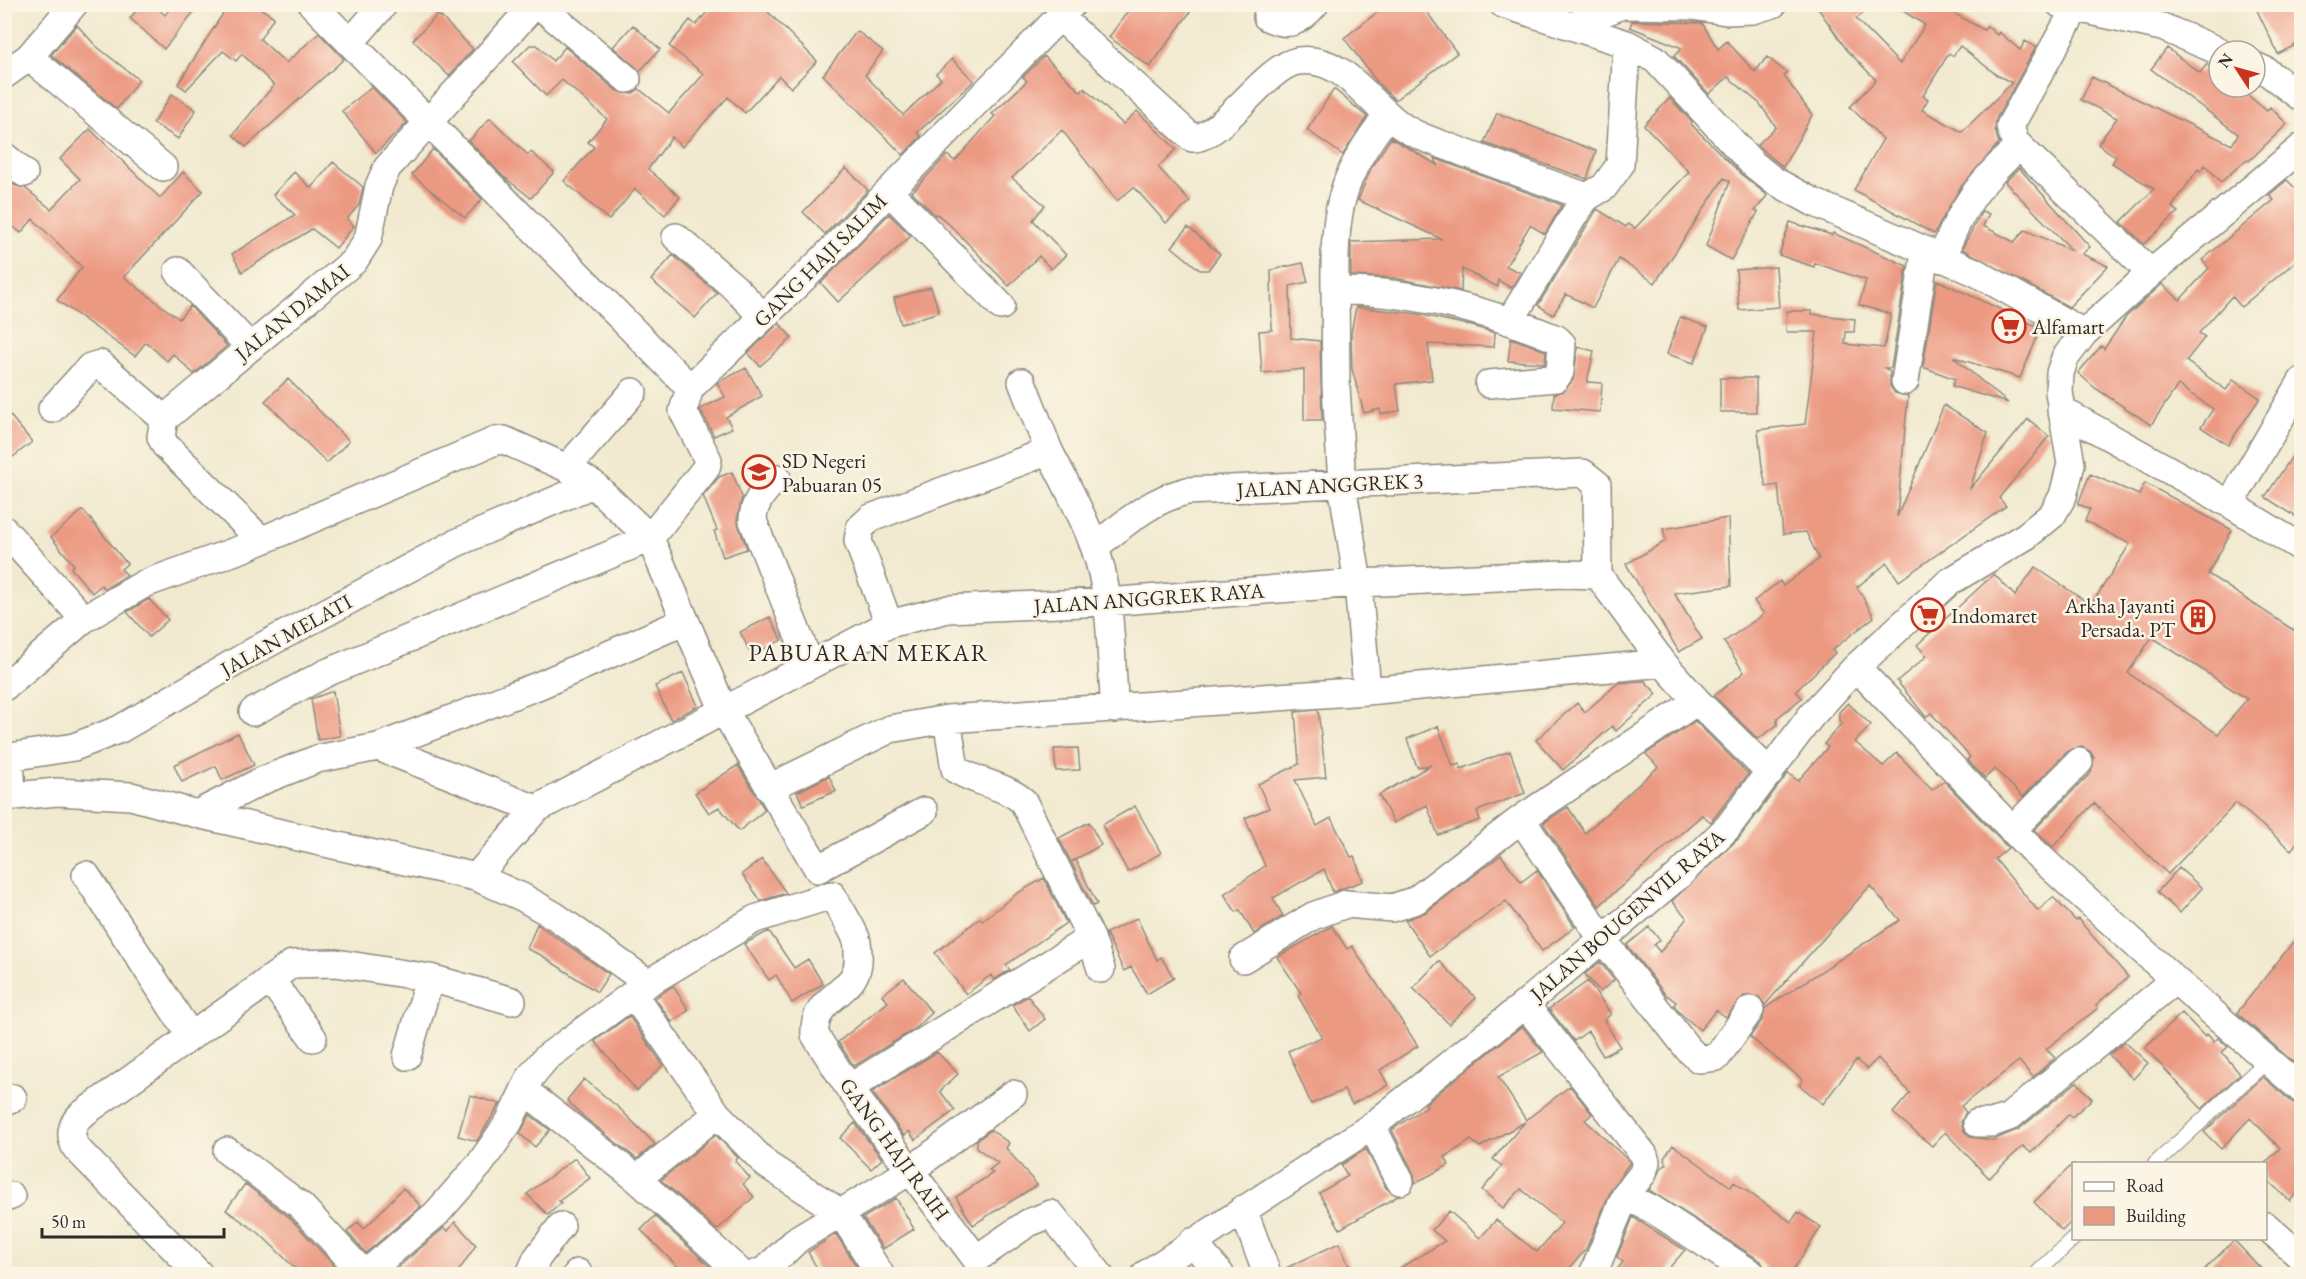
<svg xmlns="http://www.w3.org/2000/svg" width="2306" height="1279" font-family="'EB Garamond',serif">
  <rect width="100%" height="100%" fill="#fcf5e5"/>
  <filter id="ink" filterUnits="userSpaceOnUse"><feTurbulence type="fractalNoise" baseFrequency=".0167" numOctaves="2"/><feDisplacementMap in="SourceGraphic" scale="12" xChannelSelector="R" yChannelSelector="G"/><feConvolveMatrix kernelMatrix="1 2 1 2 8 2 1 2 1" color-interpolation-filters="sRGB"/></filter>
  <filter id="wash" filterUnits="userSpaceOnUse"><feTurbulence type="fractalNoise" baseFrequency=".008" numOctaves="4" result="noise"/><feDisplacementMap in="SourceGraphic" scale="24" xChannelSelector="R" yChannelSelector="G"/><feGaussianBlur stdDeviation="1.35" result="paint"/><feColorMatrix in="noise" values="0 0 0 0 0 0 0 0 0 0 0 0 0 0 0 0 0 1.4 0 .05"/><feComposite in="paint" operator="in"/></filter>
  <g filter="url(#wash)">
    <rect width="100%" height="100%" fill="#f1ead0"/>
    <g id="blocks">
      <path fill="#ec9982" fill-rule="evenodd" d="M142,4H153L165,15L174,4H200L164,49L130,18Z
        M229,4H254L274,17L260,39L286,63L319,33L344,59L246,147L233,135L274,85L242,54L236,61L223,51L186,90L178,84Z
        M714,4H760L817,61L791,88L779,76L745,113L728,97L682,147L672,137L648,169L680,197L665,215L635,189L609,220L564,181L594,147L588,142L607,119L562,80L546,96L513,62L530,45H537L553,61L565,47L617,91L632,94L639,89L669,113L704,74L669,46L690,20L696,25Z
        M1133,4H1196L1150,67L1109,37Z
        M1388,4H1421L1457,53L1395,100L1378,83L1344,38Z
        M1815,4H1876L1856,19L1900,64L1925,25L1892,4H1937L1984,30L1987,26L1997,35L1999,32L2020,50L2025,41L2036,47L1996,119L1995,130L1999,143L1960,188L1934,234L1854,190L1883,139L1850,107L1876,80L1847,50ZM1960,46L1997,75L2012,83L1962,132L1922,110L1928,99L1923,96L1949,53L1953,56Z
        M2254,4H2301V42L2278,54Z
        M438,14L473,49L449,76L413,40Z
        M1632,21L1702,23L1718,49L1727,41L1755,72L1767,57L1787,73L1784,76L1812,115L1783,167L1757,145L1776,127L1760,104L1728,77L1709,94L1674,56L1682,48L1630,27Z
        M77,25L96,46L139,80L117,109L51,55Z
        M633,25L660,49L640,71L613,47Z
        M857,31L883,51L865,75L903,115L941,79L936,74L952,59L974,81L917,133L921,136L903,155L823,75Z
        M2167,48L2200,73L2207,64L2219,74V87H2238L2267,111L2270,107L2287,124L2249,161L2247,159L2221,182L2205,165L2200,171L2198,169L2172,207L2178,212L2144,244L2121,222L2154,189L2112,163L2116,157L2098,144L2117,118L2081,100L2092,77L2232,145L2238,134L2151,69Z
        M1044,56L1081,92L1084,88L1123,124L1137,111L1176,149L1158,167L1190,202L1166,223L1134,187L1117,201L1062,130L1012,178L1045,205L1033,220L1066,255L1051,269L1039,256L1009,286L950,225L937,214L935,215L912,192L947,155L955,161L995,116L992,114L1027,81L1023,77Z
        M372,87L407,123L376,153L342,111Z
        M1334,89L1367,117L1343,155L1307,130Z
        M172,94L196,110L178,139L153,123Z
        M1670,98L1692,122L1691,124L1742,175L1767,195L1766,197L1755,211L1758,212L1731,260L1706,246L1730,181L1724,178L1655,283L1619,259L1593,308L1566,294L1553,315L1538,305L1597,209L1626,227L1628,224L1635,228L1689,172L1644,125Z
        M1497,113L1596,151L1587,179L1484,143Z
        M490,118L528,155L531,152L554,172L531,198L503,176L469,141Z
        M90,129L160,198L183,172L203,191L124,277L179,319L190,306L227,346L194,374L173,354L167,361L146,342L135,356L57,300L82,267L33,219L21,233L4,219V177L14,185L25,188L51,209L80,179L60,159Z
        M1391,138L1439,166L1434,158L1562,205L1545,234L1530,225L1506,266L1521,273L1511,288L1498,280V287L1462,269L1461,291L1394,278L1351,276V242L1442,239L1358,200L1372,166Z
        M433,149L482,199L465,218L412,175Z
        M333,162L363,187L359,205L347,219L354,226L336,248L312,229L242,272L232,254L295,215L273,195L294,172L311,188Z
        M846,168L868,190L825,234L803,212Z
        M2019,168L2090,247L2082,254L2108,266L2069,307L1962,249L1982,211L1989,214L1983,226L2014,242L2025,230L2073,251L2005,182Z
        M2287,180L2301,194V257L2241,307L2232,296L2199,333L2205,337L2186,361L2226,390L2233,380L2260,398L2228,445L2201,427L2213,409L2178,385L2151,425L2095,388L2078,373L2101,346L2104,349L2126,317L2162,284L2180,300L2209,268L2202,260L2274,200L2269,195Z
        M889,214L911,236L838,302L821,283Z
        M1790,222L1832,235L1833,233L1907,266L1891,368H1885L1890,372V386L1895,393L1908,396L1897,517L1944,405L1988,433L1970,489L2028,419L2049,436L1999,498L2006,506L1899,581L1887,563L1857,587L1874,617L1832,650L1835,653L1796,691L1802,698L1777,718V725L1758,739L1714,696L1744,672L1724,642L1764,614L1754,601L1780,581L1783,586L1819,559L1806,532L1783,534L1778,485L1766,487L1762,467L1758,430L1805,424L1817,332H1786L1787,311H1812V314L1855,319L1854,332H1846L1845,344L1884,348L1891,314L1859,305L1866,280L1815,263L1814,267L1779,255Z
        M1188,227L1220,254L1208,270H1200L1172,247Z
        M673,255L717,293L695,318L651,280Z
        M1303,263L1308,282L1290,286L1291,338L1320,341L1322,420H1304V369L1262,373L1259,331L1272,330L1271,270Z
        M1776,267L1779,307L1739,310L1736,270Z
        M1937,280L2041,328L2020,378L1953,357L2008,403L1952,386L1955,379L1923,367Z
        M931,287L939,312L901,324L894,298Z
        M1356,307L1418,314L1472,326L1495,333L1494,347L1428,344L1432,380L1396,384L1400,411L1381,414L1380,409L1364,413L1352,369L1351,333Z
        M1680,317L1708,327L1694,363L1667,354Z
        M779,323L792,338L760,366L748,353Z
        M1511,338L1546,351L1545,363L1508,361Z
        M1578,347L1594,351L1587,382L1602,383L1600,412L1553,408L1554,394L1564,391L1573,380Z
        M746,368L762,396L726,417L732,428L714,436L700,409L725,397L717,383Z
        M1720,378H1756V412H1720Z
        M288,379L349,441L327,463L265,401Z
        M4,408L32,442L4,464Z
        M2301,443V520L2265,497Z
        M732,472L742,497L737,520L747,549L723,557L714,531L717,530L703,496L719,477Z
        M2090,474L2139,495L2145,483L2232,530L2208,574L2301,635V838L2291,850L2236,803L2168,874L2094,803L2053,847L2034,830L2091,773L2094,758L2090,751L2082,747L2068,751L2023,797L1995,769L1985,778L1967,760L1970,757L1931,713L1926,717L1897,681L1927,656L1917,645L1994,574L2015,596L2035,567L2091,605L2130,544L2085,521L2090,509L2078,504ZM2152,637L2247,699L2218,734L2128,673Z
        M83,510L127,564L121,569L127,575L105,589L101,585L92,593L71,568L74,565L51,537Z
        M1728,518L1731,586L1674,593L1702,639L1679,652L1626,564L1666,541L1663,529Z
        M149,599L168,620L149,637L127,612Z
        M770,617L782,640L752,655L740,632Z
        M683,673L698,706L671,720L655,686Z
        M1645,681L1657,694L1616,731L1612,726L1563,770L1536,740L1577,703L1585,712L1618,683Z
        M333,691L340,736L318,740L311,699Z
        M1848,703L1871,725L1855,742L1883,766L1897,753L1932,790L1944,781L2008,848L1995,859L2038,911L2053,897L2076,921L2078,919L2128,977L2096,1005L2098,1008L2046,1049L2055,1058L2033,1077L2019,1061L1961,1106L1966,1112L1961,1122L1964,1131L1970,1137L1993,1140L2019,1129L2077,1082L2092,1099L2072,1117L2069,1114L2031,1153L2023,1146L1989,1178L1945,1132L1932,1146L1893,1113L1910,1093L1878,1058L1867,1069L1856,1060L1823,1104L1799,1085L1803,1080L1750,1037L1763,1019L1765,1008L1900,920L1870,886L1765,1005L1759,997L1744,996L1726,1017L1716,1010L1700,1030L1681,1014L1674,1005L1676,1002L1664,993L1627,945L1649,927L1660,940L1654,945L1660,952L1687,918L1672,901L1739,838L1788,773L1798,781L1828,747L1824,744L1842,723L1839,720V712Z
        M1318,710L1326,777L1295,780L1317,826L1331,818L1351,857L1354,856L1363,881L1333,892L1324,869L1273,898L1283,916L1254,934L1240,910L1236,912L1224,894L1265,866L1245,818L1269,808L1258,784L1299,764L1295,712Z
        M1695,721L1748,774L1711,822L1702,815L1599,906L1543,823L1568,807L1585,833L1658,767L1646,754Z
        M1438,726L1453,766L1460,764L1461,769L1510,751L1525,793L1477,811L1480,820L1438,835L1427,805L1394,823L1379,795L1431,765L1417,767L1407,739Z
        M238,733L254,765L222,780L216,766L182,782L174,765Z
        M1078,748L1080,770L1056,771L1054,749Z
        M738,765L765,810L739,831L719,807L709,813L695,793Z
        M829,776L836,791L803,805L797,792Z
        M1135,806L1161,853L1128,872L1102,825Z
        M1089,822L1101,845L1071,862L1059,838Z
        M1501,855L1521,882L1537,870L1575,927L1542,951L1506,901L1430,956L1405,920L1426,912Z
        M762,859L786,893L761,901L742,874Z
        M1076,860L1097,904L1093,906L1071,862Z
        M2179,868L2202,888L2180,913L2157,892Z
        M1044,878L1066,923L1006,965L1010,970L994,980L991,975L966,994L935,953L980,918L982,921L1016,894Z
        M1137,918L1157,960L1161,957L1174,978L1147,994L1131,967L1124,971L1106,933Z
        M537,924L609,974L597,992L541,955L527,949Z
        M1332,926L1347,949L1352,946L1418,1046L1380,1070L1388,1085L1352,1104L1344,1090L1311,1104L1288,1051L1322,1037L1298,996L1301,993L1277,957Z
        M769,931L794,968L808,959L823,984L792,1003L776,975L769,980L744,944Z
        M2301,932V1069L2237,1013Z
        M1439,961L1476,998L1449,1024L1413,988Z
        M1600,962L1614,980L1600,992L1585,974Z
        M904,978L932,1013L915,1029L854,1066L838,1042L888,1002L882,995Z
        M1588,981L1611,1014L1604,1020L1620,1047L1603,1056L1588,1031L1574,1041L1549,1009Z
        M673,986L689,1010L672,1022L655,998Z
        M1028,996L1045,1019L1030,1031L1012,1005Z
        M2182,1013L2205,1037L2207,1034L2214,1042L2218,1038L2228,1047L2222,1052L2240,1074L2202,1109L2145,1048Z
        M629,1016L663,1065L637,1091L595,1041Z
        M1522,1026L1543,1052L1498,1077L1526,1120L1570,1086L1592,1114L1585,1120L1630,1162L1611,1190L1586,1249L1564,1275H1388L1445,1241L1432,1230L1449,1211L1480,1238L1496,1220L1537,1252L1562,1223L1521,1189L1503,1208L1482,1190L1502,1166L1493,1159L1525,1122L1480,1147L1471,1140L1445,1157L1449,1165L1415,1183L1414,1174L1392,1130L1427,1106L1425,1104Z
        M2125,1042L2148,1063L2133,1079L2109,1055Z
        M937,1052L958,1074L940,1091L955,1110L915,1140L909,1131L904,1136L872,1092Z
        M2263,1077L2292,1102L2301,1105V1189L2290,1201L2265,1178V1163L2280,1148L2250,1118L2221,1149L2204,1132Z
        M584,1079L619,1108L655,1144L637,1159L584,1117L567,1100Z
        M470,1095L500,1104L477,1141L458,1136Z
        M530,1115L550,1130L535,1147L520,1134Z
        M855,1123L882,1159L871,1169L840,1138Z
        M991,1130L1009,1143L1006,1148L1037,1185L973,1225L956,1197L993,1173L989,1170L998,1163L977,1148V1140Z
        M716,1135L738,1158L735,1161L750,1178L743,1184L754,1197L717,1230L661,1180Z
        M1673,1145L1731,1187L1734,1182L1791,1222L1798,1212L1821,1227L1790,1275H1768L1761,1261L1649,1190L1661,1168L1667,1164L1664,1158Z
        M1366,1149L1386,1188L1398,1196L1340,1229L1319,1193L1348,1176L1341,1165Z
        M575,1158L590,1178L559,1201L561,1203L548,1215L527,1194Z
        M2073,1164V1220L2062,1231L2034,1202Z
        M245,1184L290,1218L343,1275H302L259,1233L226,1210Z
        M403,1188L421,1206L366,1253L347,1232L358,1222L364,1229Z
        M896,1198L914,1229L883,1249L863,1218Z
        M655,1216L719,1275H686L641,1230Z
        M1633,1217L1685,1250L1663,1275H1613L1623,1262L1617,1257Z
        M455,1222L476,1245L456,1275H389L444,1228L448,1231Z
        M836,1234L862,1275H821L808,1252Z
        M2234,1240L2267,1275H2199Z
        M1339,1243L1353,1275H1282V1270Z"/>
    </g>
  </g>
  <g filter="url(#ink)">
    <use href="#blocks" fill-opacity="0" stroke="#8e8a7e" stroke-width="1.5"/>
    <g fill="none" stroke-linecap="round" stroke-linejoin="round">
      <defs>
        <path id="service" d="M2155,1164L2268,1060
          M2036,1274L2074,1238"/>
        <path id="minor" d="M312,4L690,388
          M538,4L627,79
          M1503,4L1627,44L1655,59L1752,163L1773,180L1813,202L1975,272L2084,333
          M2060,4L2162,27L2219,51
          M2075,9L2010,126L2015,142L2151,273
          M1060,17L1192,138C1221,140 1265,66 1298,61C1345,55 1369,105 1403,127C1421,139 1443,144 1462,152C1504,167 1546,182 1587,197
          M1267,17C1290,28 1299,22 1315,4
          M1574,25L1622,5L1691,6L1726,11L1753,10L1773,4
          M350,43L384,4
          M29,57L163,167
          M2255,66L2266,71L2302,98
          M4,75L29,57L74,4
          M4,156L24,173
          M889,191L1001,306
          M676,237L734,287L763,317
          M1942,259C1959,209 1980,182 2019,146
          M178,271L249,346
          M1335,291C1334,213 1338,178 1388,115
          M1510,321L1579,207L1587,197L1604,187L1620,165L1627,44
          M1905,381L1925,253
          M1022,382L1049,451
          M52,409L90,367L100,364L164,419
          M2061,410L2230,504L2302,548
          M567,468L633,392
          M777,478C764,491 753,502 753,521L810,665
          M2230,504L2302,381
          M4,530L84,619L144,584L244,548L495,441L504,440L567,468L593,484L650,538L723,709L818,869L924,811
          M261,540L165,445L161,437L164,419L354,261L368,239L379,186L387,168L535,4
          M1095,547C1124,524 1150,500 1187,491L1583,473L1597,484L1598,575L1663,663L1697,701L1770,773
          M889,624L858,541L860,528L871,518L1049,451C1065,482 1082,513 1094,546C1113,596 1110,657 1115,709
          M1856,667L2031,849L2175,980L2302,1090
          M4,687L84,619
          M1367,691L1358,583L1342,484L1336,386L1335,291C1411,290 1487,310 1557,339L1562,344L1560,372L1556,378L1489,384
          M253,712L326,673L650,538L706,468L708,460L683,411L690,388L819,263L1072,4
          M947,719L955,769C977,783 1004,785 1023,801L1091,938L1101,969
          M378,747L536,809
          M769,788L890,729L947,719L1367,691L1663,663
          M12,794L10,757L74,747L120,729L265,645L456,543L593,484
          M4,797L57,792L131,796L197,814L476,877L536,809L889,624L948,609L1106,602L1358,583L1565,574L1598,575
          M197,814L264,780L317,759L378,747L540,685L685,621
          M1521,819L1601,937L1688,1049L1699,1059L1717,1057L1750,1010
          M2012,830L2079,762
          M86,875L190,1035
          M476,877L522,897L555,916L648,983
          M1243,959L1313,916L1346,904L1392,908L1416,900L1521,819L1697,701
          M270,979L313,1038
          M633,994L717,1114L767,1165L841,1213L880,1274
          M1525,1004L1644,1155L1646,1162L1643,1173L1625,1196L1593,1274
          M407,1056L430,978
          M849,1088L1091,938
          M524,1090L637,1179L742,1274
          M4,1101L13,1098
          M1977,1123H1992L2009,1117L2175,980
          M1372,1126L1400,1181
          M227,1151L301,1206L364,1274
          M637,1179L717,1114
          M1625,1196L1652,1209L1752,1274
          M4,1198L11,1196
          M1243,1209L1267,1274
          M2266,1226L2302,1258
          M1192,1242L1220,1274
          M199,1274L76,1148C69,1136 71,1124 81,1115L292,964L336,963L430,978L512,1001
          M365,1274L436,1214L480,1164L509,1122L531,1076L546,1058L648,983L755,919L832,895C840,909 849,922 855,936C858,941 858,948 858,954C862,996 812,992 815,1035L849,1088L976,1259L1028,1223L1051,1214L1099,1274
          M530,1274L537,1258L561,1226
          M577,1274L578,1273
          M755,1274L765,1270L799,1238L910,1171L1013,1094
          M1146,1274L1372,1126L1525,1004L1678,876L1728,827L1811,716L1856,667L1949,582L2026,536L2052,515L2063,496L2071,464L2059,392L2060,373L2065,358L2084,333L2151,273L2302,147"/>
      </defs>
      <use href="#service" stroke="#8e8a7e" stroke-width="16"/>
      <use href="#minor" stroke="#8e8a7e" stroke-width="30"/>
      <use href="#service" stroke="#fff" stroke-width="14"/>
      <use href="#minor" stroke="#fff" stroke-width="27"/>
    </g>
  </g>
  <defs>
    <symbol id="supermarket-ring" viewBox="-11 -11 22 22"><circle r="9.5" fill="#fcf5e5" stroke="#c8321e" stroke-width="1.5"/><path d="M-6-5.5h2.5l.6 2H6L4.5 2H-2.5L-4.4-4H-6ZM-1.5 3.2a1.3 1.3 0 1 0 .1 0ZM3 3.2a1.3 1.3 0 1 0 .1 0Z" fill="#c8321e"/></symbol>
    <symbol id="school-ring" viewBox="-11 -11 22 22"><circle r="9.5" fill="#fcf5e5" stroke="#c8321e" stroke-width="1.5"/><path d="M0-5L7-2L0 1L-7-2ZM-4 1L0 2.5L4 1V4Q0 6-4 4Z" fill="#c8321e"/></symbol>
    <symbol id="building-ring" viewBox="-11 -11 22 22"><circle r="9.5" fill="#fcf5e5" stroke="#c8321e" stroke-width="1.5"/><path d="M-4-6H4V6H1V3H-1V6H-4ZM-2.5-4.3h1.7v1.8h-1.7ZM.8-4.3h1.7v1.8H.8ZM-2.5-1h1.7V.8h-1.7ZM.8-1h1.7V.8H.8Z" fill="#c8321e"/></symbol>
  </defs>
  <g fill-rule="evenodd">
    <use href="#supermarket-ring" x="1990" y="307" width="38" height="38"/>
    <use href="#school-ring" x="740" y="453" width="38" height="38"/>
    <use href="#supermarket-ring" x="1909" y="596" width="38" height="38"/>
    <use href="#building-ring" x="2179" y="598" width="38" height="38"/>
  </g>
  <g text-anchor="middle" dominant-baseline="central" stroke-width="5" stroke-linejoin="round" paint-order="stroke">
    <g font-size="21" fill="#2b2b2b" stroke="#fcf5e5">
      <text transform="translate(820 260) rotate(-45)">GANG HAJI SALIM</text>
      <text transform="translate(292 312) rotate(-39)">JALAN DAMAI</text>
      <text transform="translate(1330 485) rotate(-3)">JALAN ANGGREK 3</text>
      <text transform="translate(1149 598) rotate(-4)">JALAN ANGGREK RAYA</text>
      <text transform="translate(286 635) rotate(-29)">JALAN MELATI</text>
      <text transform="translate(1627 915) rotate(-41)">JALAN BOUGENVIL RAYA</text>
      <text transform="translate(895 1149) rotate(54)">GANG HAJI RAIH</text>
    </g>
    <g font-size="21" fill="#2b2b2b" stroke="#fcf5e5" text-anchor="start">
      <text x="2032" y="326">Alfamart</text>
      <text x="782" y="460">SD Negeri<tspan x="782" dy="24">Pabuaran 05</tspan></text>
      <text x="2175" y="605" text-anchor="end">Arkha Jayanti<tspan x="2175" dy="24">Persada. PT</tspan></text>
      <text x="1951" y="615">Indomaret</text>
    </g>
    <g font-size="24" letter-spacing="1.5" fill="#2b2b2b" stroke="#fcf5e5">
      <text x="869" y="652">PABUARAN MEKAR</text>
    </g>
  </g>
  <rect width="2306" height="1279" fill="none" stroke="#fcf5e5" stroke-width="24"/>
  <rect x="2072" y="1162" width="195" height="78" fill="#fcf5e5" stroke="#a8a49b" stroke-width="1.5"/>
  <rect x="2084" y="1182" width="30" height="9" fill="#ffffff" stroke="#a8a49b" stroke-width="1.5"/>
  <text x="2126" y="1192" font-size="18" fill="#2b2b2b">Road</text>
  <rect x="2084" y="1207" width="30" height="18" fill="#ec9982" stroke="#a8a49b" stroke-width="1.5"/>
  <text x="2126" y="1222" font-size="18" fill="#2b2b2b">Building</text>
  <g transform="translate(2237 69) rotate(306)"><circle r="28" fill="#fcf5e5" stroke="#a8a49b" stroke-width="1.5"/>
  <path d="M0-4.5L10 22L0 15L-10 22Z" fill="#c8321e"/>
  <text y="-9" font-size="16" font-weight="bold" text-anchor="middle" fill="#2b2b2b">N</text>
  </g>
  <path d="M42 1228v9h182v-9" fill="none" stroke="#2b2b2b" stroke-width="3"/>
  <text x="51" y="1228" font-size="18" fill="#2b2b2b" stroke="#fcf5e5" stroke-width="4.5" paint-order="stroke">50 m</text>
</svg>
